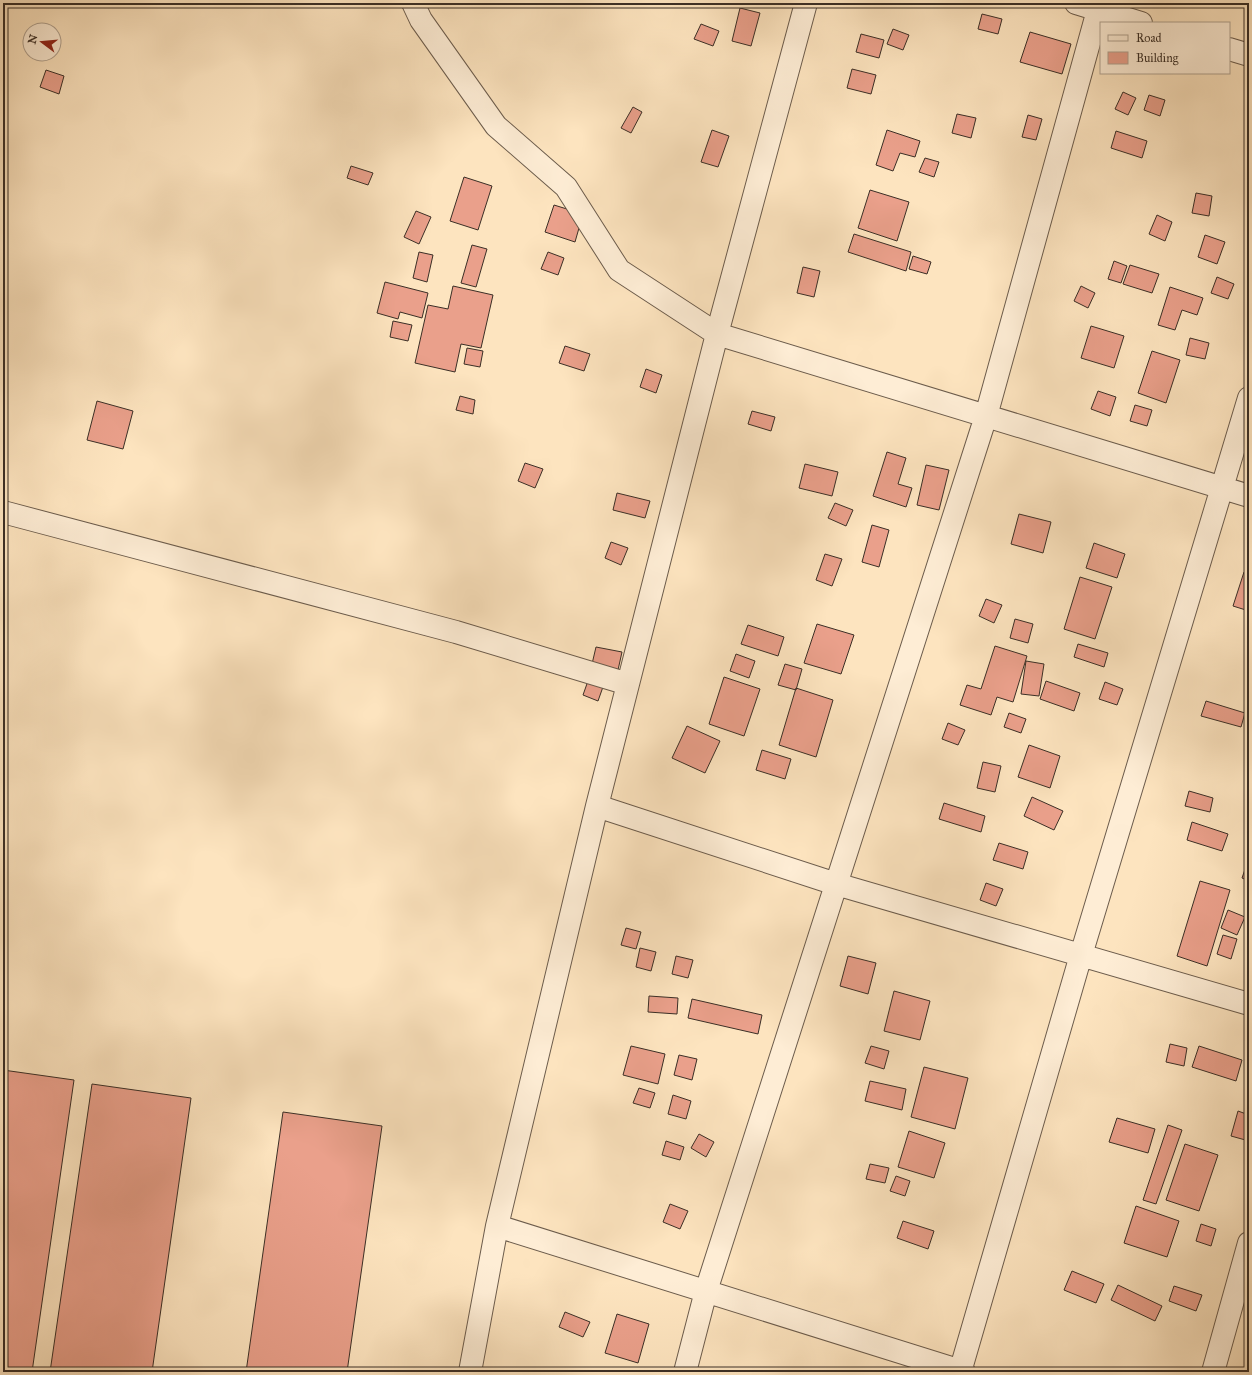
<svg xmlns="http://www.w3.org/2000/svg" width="1252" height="1375" font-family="'IM FELL Great Primer',serif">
  <rect width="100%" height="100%" fill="#fde4bf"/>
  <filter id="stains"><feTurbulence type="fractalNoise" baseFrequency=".005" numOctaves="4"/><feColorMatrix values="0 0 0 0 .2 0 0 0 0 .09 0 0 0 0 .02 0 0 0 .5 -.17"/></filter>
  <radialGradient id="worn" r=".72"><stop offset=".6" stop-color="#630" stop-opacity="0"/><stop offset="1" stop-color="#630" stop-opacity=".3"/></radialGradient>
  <path fill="#eaa08b" stroke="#3b2f26" d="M1249,3V14L1245,13Z
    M740,8L760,13L751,46L732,41Z
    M982,14L1002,19L998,34L978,29Z
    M701,24L719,31L713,46L694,39Z
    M893,29L909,35L903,50L887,44Z
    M1030,32L1071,44L1062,74L1020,62Z
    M861,34L884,40L879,58L856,52Z
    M852,69L876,75L871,94L847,88Z
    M46,70L64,76L59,94L40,87Z
    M1123,92L1136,98L1128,115L1115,109Z
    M1149,95L1165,100L1160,116L1144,110Z
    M633,107L642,112L631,133L621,128Z
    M957,114L976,118L971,138L952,133Z
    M1028,115L1042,119L1036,140L1022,137Z
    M712,130L729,136L718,167L701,162Z
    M887,130L920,141L915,157L900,153L893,171L876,165Z
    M1116,131L1147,141L1142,158L1111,148Z
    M925,158L939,162L934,177L919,172Z
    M351,166L373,173L368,185L347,178Z
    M464,177L492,186L478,230L450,221Z
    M870,190L909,202L897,241L858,228Z
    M1196,193L1212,196L1209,216L1192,213Z
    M554,205L583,214L575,242L545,232Z
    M416,211L431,217L419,244L404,237Z
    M1157,215L1172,222L1165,241L1149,234Z
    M854,234L911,252L906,271L848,252Z
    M1205,235L1225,242L1217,264L1198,257Z
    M472,245L487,249L476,287L461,283Z
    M419,252L433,255L427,282L413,278Z
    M548,252L564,258L558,275L541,269Z
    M913,256L931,262L927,274L909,269Z
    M1114,261L1127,266L1121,283L1108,279Z
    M1130,265L1159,274L1152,293L1123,284Z
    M803,267L820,271L814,297L797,293Z
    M1217,277L1234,284L1228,299L1211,293Z
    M385,282L428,293L422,318L400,312L398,319L377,313Z
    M453,286L493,295L481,348L461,344L455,372L415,363L428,305L448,309Z
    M1081,286L1095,293L1088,308L1074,301Z
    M1170,287L1203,298L1197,315L1182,310L1175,330L1158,325Z
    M393,321L412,325L408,341L390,337Z
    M1091,326L1124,336L1114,368L1081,358Z
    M1190,338L1209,343L1205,359L1186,355Z
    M565,346L590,354L584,371L559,363Z
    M467,348L483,351L480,367L464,364Z
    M1152,351L1180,360L1166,403L1138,393Z
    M646,369L662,375L656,393L640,387Z
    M1098,391L1116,397L1110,416L1091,409Z
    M460,396L475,400L473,414L456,410Z
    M97,401L133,411L123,449L87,440Z
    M1135,405L1152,410L1147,426L1130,421Z
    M752,411L775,417L771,431L748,424Z
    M887,452L906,458L898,484L912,488L906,507L873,496Z
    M525,463L543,469L535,488L518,481Z
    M805,464L838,472L832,496L799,488Z
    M926,465L949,470L939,510L917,505Z
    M617,493L650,501L645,518L613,510Z
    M835,503L853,510L846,526L828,518Z
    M1019,514L1051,522L1043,553L1011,544Z
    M872,525L889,530L879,567L862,562Z
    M611,542L628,548L621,565L605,558Z
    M1094,543L1125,554L1117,578L1086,568Z
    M825,554L842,559L832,586L816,580Z
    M1244,572L1249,574V611L1233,606Z
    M1080,577L1112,587L1095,639L1064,629Z
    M986,599L1002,605L994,623L979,616Z
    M1015,619L1033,624L1028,643L1010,638Z
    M817,624L854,635L841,674L804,663Z
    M748,625L784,637L778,656L741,644Z
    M1078,644L1108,653L1104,667L1074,657Z
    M995,646L1027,656L1013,702L997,697L991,715L960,705L967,685L981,689Z
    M596,647L622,652L618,670L592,664Z
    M736,654L755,661L749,678L730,671Z
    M1026,661L1044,664L1039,696L1021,694Z
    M785,664L802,669L796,690L778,685Z
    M724,677L760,689L744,736L709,724Z
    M589,678L604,684L598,701L583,695Z
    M1046,681L1080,693L1074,711L1040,699Z
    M1105,682L1123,689L1117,705L1099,699Z
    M796,688L833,700L816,757L779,745Z
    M1206,701L1245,713L1241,727L1201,716Z
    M1009,713L1026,719L1021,733L1004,727Z
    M948,723L965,730L958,745L942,739Z
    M687,726L720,741L705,773L672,758Z
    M1029,745L1060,756L1050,788L1018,777Z
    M762,750L791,759L785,779L756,770Z
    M983,762L1001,766L995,792L977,788Z
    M1189,791L1213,798L1210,812L1185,806Z
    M1032,797L1063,811L1054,830L1024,816Z
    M944,803L985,816L981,832L939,819Z
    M1192,822L1228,834L1222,851L1187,840Z
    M999,843L1028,852L1023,869L993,860Z
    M1249,858V881L1242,878Z
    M1200,881L1230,890L1207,966L1177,956Z
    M986,883L1003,889L996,906L980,900Z
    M1228,910L1245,917L1237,935L1221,928Z
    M626,928L641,932L636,949L621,945Z
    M1223,935L1237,939L1231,959L1217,954Z
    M640,948L656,952L651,971L636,967Z
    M676,956L693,960L688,978L672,974Z
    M848,956L876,963L868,994L840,986Z
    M894,991L930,1001L920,1040L884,1031Z
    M649,996L678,998L677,1014L648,1012Z
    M692,999L762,1015L758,1034L688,1018Z
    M1170,1044L1187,1048L1184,1066L1166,1062Z
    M631,1046L665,1054L658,1084L623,1075Z
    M871,1046L889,1051L884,1069L865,1063Z
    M1199,1046L1242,1060L1236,1081L1192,1067Z
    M679,1055L697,1059L692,1080L674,1075Z
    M924,1067L968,1078L955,1129L911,1117Z
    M3,1070L74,1080L32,1372H3Z
    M870,1081L906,1089L902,1110L865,1101Z
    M92,1084L191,1098L152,1372H50Z
    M639,1088L655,1093L650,1108L633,1103Z
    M673,1095L691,1101L686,1119L668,1114Z
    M1238,1111L1249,1115V1141L1231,1136Z
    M283,1112L382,1126L347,1372H246Z
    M1117,1118L1155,1129L1148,1153L1109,1142Z
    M1168,1125L1182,1130L1156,1204L1143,1200Z
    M909,1131L945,1143L934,1178L898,1167Z
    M699,1134L714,1142L706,1157L691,1148Z
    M666,1141L684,1147L680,1160L662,1155Z
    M1185,1144L1218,1155L1199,1211L1166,1200Z
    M870,1164L889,1168L885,1183L866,1179Z
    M896,1176L910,1181L905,1196L890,1191Z
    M670,1204L688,1211L680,1229L663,1222Z
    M1136,1206L1179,1221L1167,1257L1124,1243Z
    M903,1221L934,1231L928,1249L897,1238Z
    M1201,1224L1216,1229L1211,1246L1196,1241Z
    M1072,1271L1104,1284L1096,1303L1064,1290Z
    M1118,1285L1162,1306L1155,1321L1111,1300Z
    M1174,1286L1202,1295L1196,1311L1169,1301Z
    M565,1312L590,1322L583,1337L559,1327Z
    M617,1314L649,1324L638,1363L605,1353Z"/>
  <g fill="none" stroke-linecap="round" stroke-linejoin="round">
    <defs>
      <path id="minor" d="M413,3L421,20L496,126L566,187L619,270L717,334L1249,496
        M1076,3L1141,23
        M1229,49L1249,55
        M3,512L456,632L628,684
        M597,806L836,884L1249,1004
        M497,1226L964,1372
        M470,1372L497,1226L597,806L717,334L806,3
        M685,1372L706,1291L986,416L1100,3
        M960,1372L1081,955L1249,398
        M1213,1372L1249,1243"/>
    </defs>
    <use href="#minor" stroke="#6c5c4c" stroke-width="24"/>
    <use href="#minor" stroke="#feedd5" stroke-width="22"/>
  </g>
  <rect width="1252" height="1375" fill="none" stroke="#fde4bf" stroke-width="16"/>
  <rect x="4" y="4" width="1244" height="1367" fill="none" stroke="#3b2f26" stroke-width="2"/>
  <rect x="8" y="8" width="1236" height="1359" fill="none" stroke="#3b2f26"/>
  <rect x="1100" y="22" width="130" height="52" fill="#feedd5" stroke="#b0a18f"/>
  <rect x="1108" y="35" width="20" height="6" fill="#feedd5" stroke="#b0a18f"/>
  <text x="1136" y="42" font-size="12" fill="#3b2f26">Road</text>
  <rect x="1108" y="52" width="20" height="12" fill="#eaa08b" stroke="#b0a18f"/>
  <text x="1136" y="62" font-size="12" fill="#3b2f26">Building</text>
  <g transform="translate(42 42) rotate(286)"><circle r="19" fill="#feedd5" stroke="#b0a18f"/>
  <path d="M0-3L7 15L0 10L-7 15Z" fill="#8f2418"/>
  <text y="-6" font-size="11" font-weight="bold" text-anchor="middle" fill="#3b2f26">N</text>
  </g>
  <rect width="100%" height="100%" filter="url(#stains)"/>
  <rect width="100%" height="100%" fill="url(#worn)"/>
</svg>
